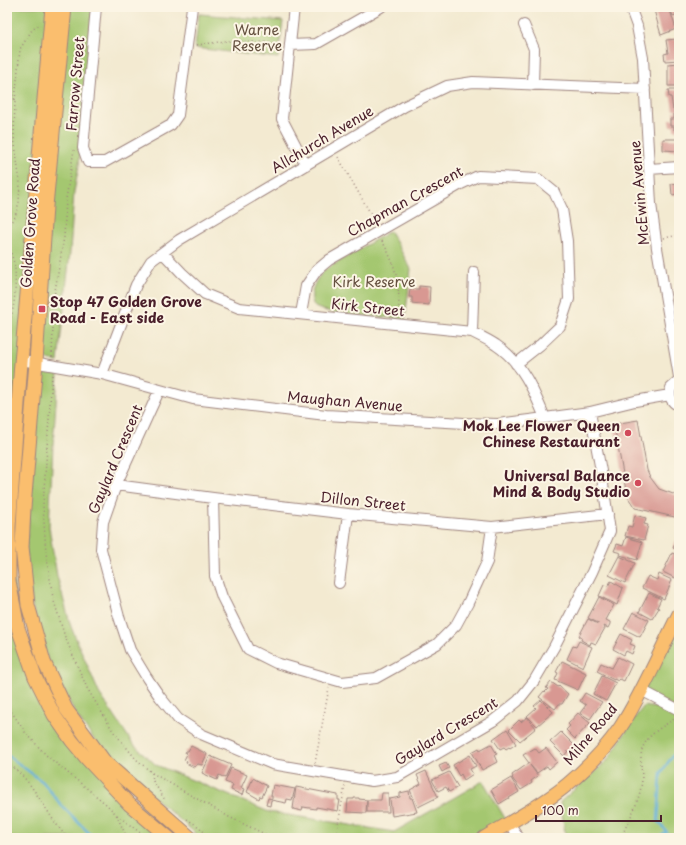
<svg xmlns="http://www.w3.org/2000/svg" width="686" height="845" font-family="'Playpen Sans',sans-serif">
  <rect width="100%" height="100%" fill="#fcf5e5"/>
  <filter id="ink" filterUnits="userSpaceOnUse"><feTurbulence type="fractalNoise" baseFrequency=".025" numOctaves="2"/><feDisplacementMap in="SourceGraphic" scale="8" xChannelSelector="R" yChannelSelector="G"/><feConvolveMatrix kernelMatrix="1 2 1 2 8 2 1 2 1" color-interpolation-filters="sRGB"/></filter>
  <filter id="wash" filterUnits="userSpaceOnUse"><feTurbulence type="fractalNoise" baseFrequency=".012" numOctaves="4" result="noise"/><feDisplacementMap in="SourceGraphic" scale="16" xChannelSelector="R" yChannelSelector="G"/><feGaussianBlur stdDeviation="0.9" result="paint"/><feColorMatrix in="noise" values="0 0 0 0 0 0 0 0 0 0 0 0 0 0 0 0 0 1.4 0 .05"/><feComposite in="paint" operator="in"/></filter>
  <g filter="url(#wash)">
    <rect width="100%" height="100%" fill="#f3ead1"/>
    <path fill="#a4c770" stroke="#77734e" d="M7,7H52L9,527L18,628L54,715L170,838H7Z
      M69,7H93L79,165L74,192L70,252L58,362C45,360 43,359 39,345Z
      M199,14L283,21L278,58L195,48Z
      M390,231L411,269L405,319C385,317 329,315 315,307C306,295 317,275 328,268Z
      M48,372L58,374L53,445L49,527L57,576L71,627L99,693L133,744L156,765L269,812L394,832L483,781L506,820L475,838H201L108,758L76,715L47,658L32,605L26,547L41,375Z
      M679,614V710L641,690Z
      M644,706L657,708L679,719V838H566L560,802L607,761L636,716Z"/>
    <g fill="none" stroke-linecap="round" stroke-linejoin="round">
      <path stroke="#5aacd5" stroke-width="2.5" d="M7,755L43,782L61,805L94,838
        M658,838L667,832L658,821L661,773L669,761L679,748"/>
    </g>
    <g id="blocks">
      <path fill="#d89892" d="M663,7H669L676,29L661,35L654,10Z
        M669,7H675L678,14L673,16Z
        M677,39L678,49H679V60L665,61L664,54L668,53L666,40Z
        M679,63V86H668V64Z
        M668,90H679V110H673L671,97H669Z
        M674,111H679V130H674V126H670V119H674Z
        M663,139H679V151L663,150Z
        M679,183V194L672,195L671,184Z
        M419,286L430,287L429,305L412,303V297H409L410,289H419Z
        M638,420L647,470L650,477L659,489L679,496V518L635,508L627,496L614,424Z
        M635,515L646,518L644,524L648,525L644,540L625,536L628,526L632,527Z
        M679,535V551L673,548Z
        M626,537L642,542L637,560L620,555L621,553L614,551L617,544L623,546Z
        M672,553L679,556V567L677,571L678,572L675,578L663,572Z
        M619,556L635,563L625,583L609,575Z
        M659,574L672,580L664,599L642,588L648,576L657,580Z
        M611,581L623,588L617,605L599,596L604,585L608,586Z
        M649,593L661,599L657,607L659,608L652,619L639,612Z
        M599,597L614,605L606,620L610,622V624L608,628L604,626L605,628L596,644L591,642L590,645L581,640L582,638L579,636L588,619L598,624V623L588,618Z
        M633,612L649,620L640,637L624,629Z
        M621,634L632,640L630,644L635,646L632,654L626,651L624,655L613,649Z
        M579,641L592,647L583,667L567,659L573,646L576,647Z
        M618,657L632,664L624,681L620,679L618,681L614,679V680L597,671L601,663L612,668Z
        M562,661L586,673L578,690L555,680L558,673L556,672Z
        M602,676L616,683L606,701L593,694Z
        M551,682L558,687L559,686L568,694L562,704H559L555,709L539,697L544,691L545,692L548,689L546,688Z
        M585,693L602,702L590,719L580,713L586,705L580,701Z
        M541,700L553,712L537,726L527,716L536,708L534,706Z
        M578,713L590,723L575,739L566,730L570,726L568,724Z
        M527,717L536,728L520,741L509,730L519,720L521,722Z
        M507,729L516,744L510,748L509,747L506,749L504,747L500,749L493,739Z
        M561,732L575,746L569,752L568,751L564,756L550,742Z
        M491,744L497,754L494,755L497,762L482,770L472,752L479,748L480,750Z
        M191,746L207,754L202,765L198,764L194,767L186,763L187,761L184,760L187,754L185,753L186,751H188Z
        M535,748L539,753L546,748L557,762L549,769L547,766L537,773L530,765L538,776L531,781L532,783L521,790L512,778L513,777L512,775L529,763L523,755Z
        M470,755L476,766L470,769L473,774L464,780L461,774L459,776L453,765Z
        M210,756L231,765L225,778L219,775L217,780L202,773Z
        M446,763L449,768L442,772L439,766Z
        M231,768L247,775L241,788L244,789L242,795L231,790L233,785L225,782Z
        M426,771L438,797L418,807L410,790L421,784L417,775Z
        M449,772L458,787L449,792L446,787L438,791L432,780Z
        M253,778L267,786L262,797L260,796L259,799L247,792Z
        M511,778L519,792L499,804L491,790Z
        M273,785L295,789L292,800L287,799L286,803L271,800L270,806L266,805L268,798L272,799V796H271Z
        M296,787L338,795V800H340L338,811L316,807V809L303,807L302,811L293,809Z
        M409,791L410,798H412L417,812L392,816L390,799L400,797V793Z
        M382,793H388L389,812H367V800H381Z
        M354,798H359V799L367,800L366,813L347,812L348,799H354Z"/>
    </g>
  </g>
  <g filter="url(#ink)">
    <use href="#blocks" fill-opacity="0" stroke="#9e847e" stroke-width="1"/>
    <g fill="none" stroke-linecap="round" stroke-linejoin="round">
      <defs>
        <path id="minor" d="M96,7L83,148L88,162H105L171,125L178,115L192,7
          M294,7L282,119L306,165
          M630,7L637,26L643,58L651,204L657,248L679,377
          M524,25L534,49L533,85
          M290,45L316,44L381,7
          M649,169L679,167
          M163,253L182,273L205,294L239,308L472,332C480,336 489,340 496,345C522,362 534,391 545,418
          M301,314L306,286L317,270L329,260L461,184L478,176L538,179L554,192L562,209L567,241L569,299L560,326L540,345L516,364
          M472,332L474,272
          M21,360L102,374L193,399L326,415L464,423L498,424L545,418L590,412L635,401L670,395
          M102,374L136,285L151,261L179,240L405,106L447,86L473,82L645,89
          M679,381L671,388C668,396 671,402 679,406
          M159,391L116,485L103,522L101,549L119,617L130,650L147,678L160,697L178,719L201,734L272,764L372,781L397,777L493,721L518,701L534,681L554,647L592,572L610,531L601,471L590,412
          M116,485L213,498L348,514L492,527L608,514
          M213,498L215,576L222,597L248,649L276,663L342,682L376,678L437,644L456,625L468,603L487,562L492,527
          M339,583L348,514
          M641,690L679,710
          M509,823L519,838"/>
        <path id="major" d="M52,7L21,363L9,527V581L18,628L35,677L54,715L72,741L87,759L129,804L169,838
          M65,7L46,206L36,362L24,508L22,547L28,605L44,662L66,709L105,762L191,838
          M484,838C512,821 543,805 568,784C587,768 606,748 620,728C643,693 660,651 679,614"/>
      </defs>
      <use href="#minor" stroke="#9e847e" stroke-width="12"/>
      <use href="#major" stroke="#9e847e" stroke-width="15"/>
      <path stroke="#9e847e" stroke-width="1.5" stroke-dasharray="1 3" stroke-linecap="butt" d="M197,45L226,41L280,43
        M7,84L15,100L14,137L20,183L19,202L15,217L10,223L7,230
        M15,100L20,49L32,30L39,25
        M338,157L376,223
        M664,238L679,235
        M382,241C396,264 401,288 398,315
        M7,242C10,251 14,260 15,269C16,288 15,311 7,328
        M52,357L54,297L64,237L66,199L74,150
        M52,375L43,505L46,553L53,598L65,637L87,688L113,731L136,759L152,773L229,817L273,838
        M7,705L25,732L46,755L106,804L116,814L127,838
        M7,763C27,776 36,794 49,813C54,822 61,830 67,838
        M315,763L329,688
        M152,773L153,781L165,800
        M117,815L147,838
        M187,819L199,827L210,838
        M334,838L337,830L345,786
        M621,838C628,821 638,805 641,787C644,774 638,760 643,747C648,734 664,726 674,719"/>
      <use href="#minor" stroke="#fff" stroke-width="10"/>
      <use href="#major" stroke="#fabe6e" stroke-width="13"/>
    </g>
  </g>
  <g fill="#d1495b" stroke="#fcf5e5" stroke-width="1.5">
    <rect x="38" y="305" width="8" height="8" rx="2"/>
    <circle cx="628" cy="433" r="4"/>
    <circle cx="638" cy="483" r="4"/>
  </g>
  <g text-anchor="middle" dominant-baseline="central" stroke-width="4" stroke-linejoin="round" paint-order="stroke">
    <g font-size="14" fill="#655140" stroke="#fcf5e5">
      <text x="257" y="29">Warne<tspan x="257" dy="16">Reserve</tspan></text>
      <text x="374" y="281">Kirk Reserve</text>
    </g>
    <g font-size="14" fill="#4a1f2b" stroke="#fcf5e5">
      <text transform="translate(75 84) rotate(-85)">Farrow Street</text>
      <text transform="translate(322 139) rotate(-31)">Allchurch Avenue</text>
      <text transform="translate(639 193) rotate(-95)">McEwin Avenue</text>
      <text transform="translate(405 201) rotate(-29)">Chapman Crescent</text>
      <text transform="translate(30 223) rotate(-86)">Golden Grove Road</text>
      <text transform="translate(368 307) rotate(6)">Kirk Street</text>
      <text transform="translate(345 401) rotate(5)">Maughan Avenue</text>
      <text transform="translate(115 459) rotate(-67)">Gaylard Crescent</text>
      <text transform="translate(363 501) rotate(6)">Dillon Street</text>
      <text transform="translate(446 731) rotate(-31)">Gaylard Crescent</text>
      <text transform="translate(590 734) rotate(-50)">Milne Road</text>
    </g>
    <g font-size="14" font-weight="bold" fill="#4a1f2b" stroke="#fcf5e5" text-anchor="end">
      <text x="50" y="301" text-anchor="start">Stop 47 Golden Grove<tspan x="50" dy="16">Road - East side</tspan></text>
      <text x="620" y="425">Mok Lee Flower Queen<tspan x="620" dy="16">Chinese Restaurant</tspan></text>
      <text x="630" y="475">Universal Balance<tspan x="630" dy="16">Mind &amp; Body Studio</tspan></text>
    </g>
  </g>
  <rect width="686" height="845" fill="none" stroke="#fcf5e5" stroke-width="24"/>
  <path d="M536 815v6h125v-6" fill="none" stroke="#4a1f2b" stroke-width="2"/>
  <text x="542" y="815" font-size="12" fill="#4a1f2b" stroke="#fcf5e5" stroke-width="3" paint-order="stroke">100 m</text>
</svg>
